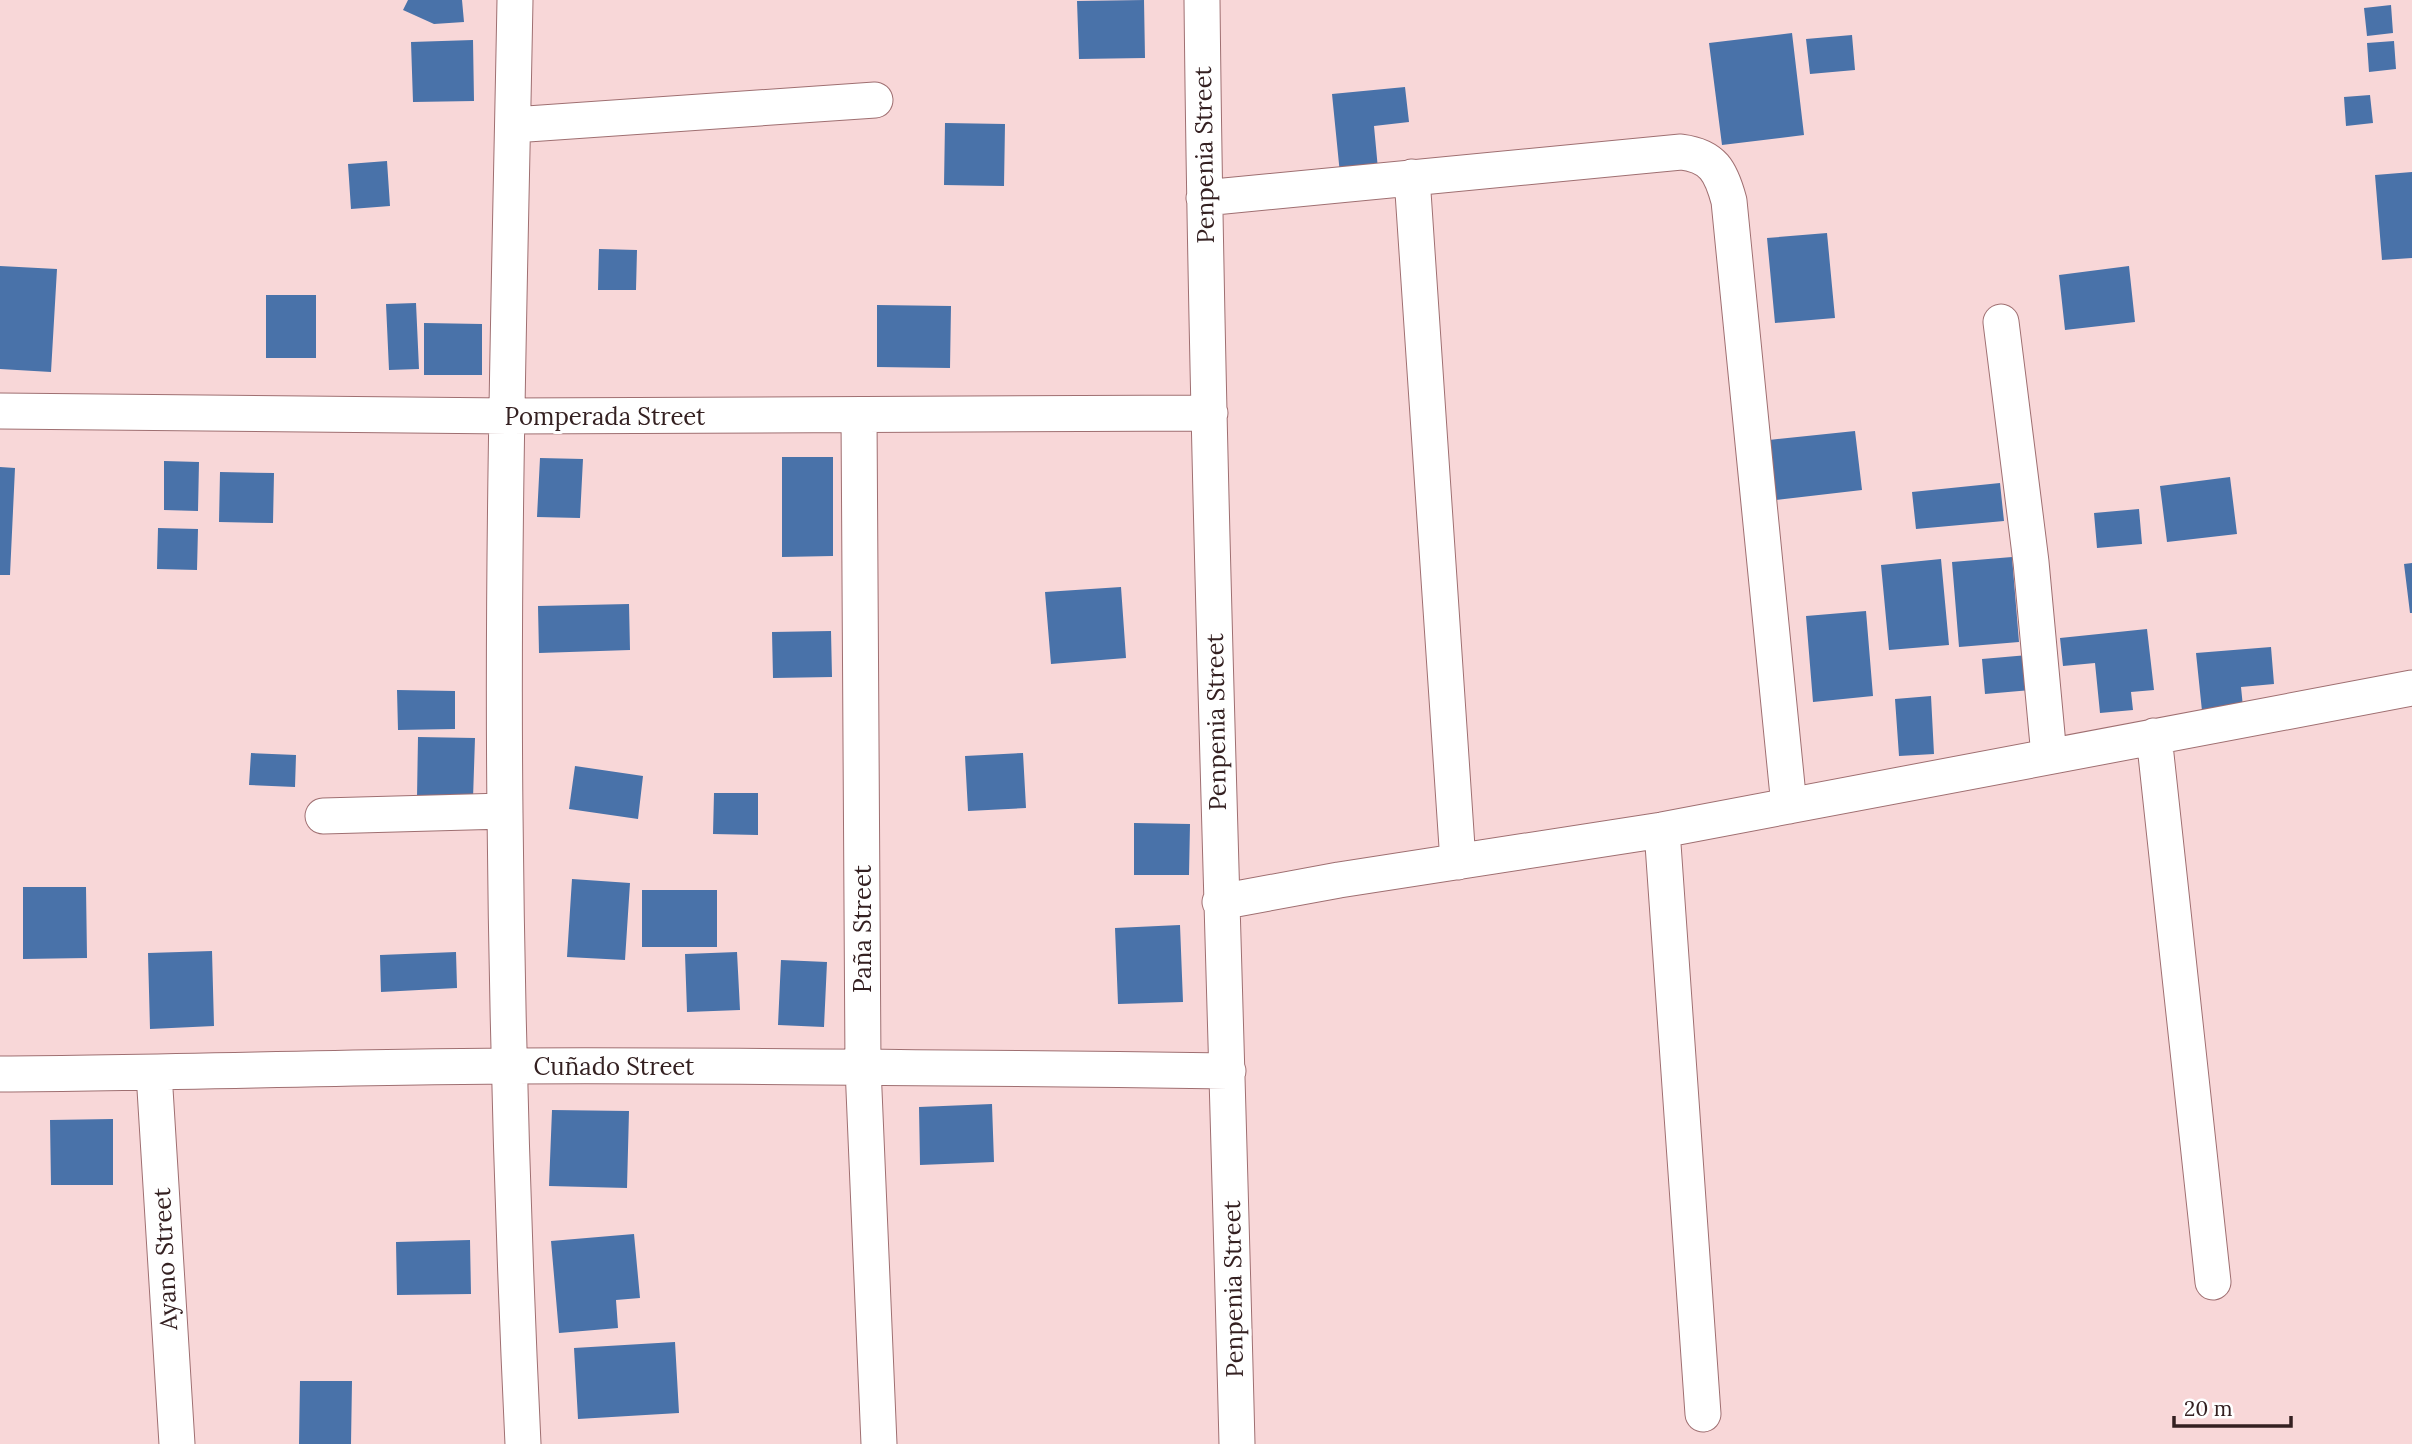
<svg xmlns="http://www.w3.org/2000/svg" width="2412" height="1444" font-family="Lora,serif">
  <rect width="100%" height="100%" fill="#f8d7d8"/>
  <path fill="#4972a9" d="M408,0H462L464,22L434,24L403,10Z
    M1144,0L1145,58L1079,59L1077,1Z
    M2391,5L2393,33L2367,36L2364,8Z
    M1792,33L1804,135L1722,145L1709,43Z
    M1852,35L1855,70L1810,74L1806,39Z
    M473,40L474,101L413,102L411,42Z
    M2394,41L2396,69L2369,72L2367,43Z
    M1405,87L1409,122L1374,126L1379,180L1341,184L1332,94Z
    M2370,95L2373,123L2346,126L2344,97Z
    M945,123L1005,124L1004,186L944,185Z
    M387,161L390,206L351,209L348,164Z
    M2412,172V258L2382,260L2375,175Z
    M1827,233L1835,318L1775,323L1767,238Z
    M599,249L637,250L636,290H598Z
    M0,266L57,269L51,372L0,369Z
    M2129,266L2135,322L2065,330L2059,275Z
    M266,295H316V358H266Z
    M416,303L419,369L389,370L386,304Z
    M877,305L951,306L950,368L877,367Z
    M424,323L482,324V375H424Z
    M1855,431L1862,490L1776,500L1769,440Z
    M782,457H833V556L782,557Z
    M540,458L583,459L580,518L537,517Z
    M164,461L199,462L198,511L164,510Z
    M0,467L15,468L10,575H0Z
    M220,472L274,473L273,523L219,522Z
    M2230,477L2237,534L2167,542L2160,486Z
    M2000,483L2004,521L1916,529L1912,492Z
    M2139,509L2142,544L2097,548L2094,513Z
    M158,528L198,529L197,570L157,569Z
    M2012,557L2019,642L1959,647L1952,562Z
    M1941,559L1949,645L1889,650L1881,565Z
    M2412,563V613H2410L2404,564Z
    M1121,587L1126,658L1051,664L1045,592Z
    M629,604L630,650L539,653L538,606Z
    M1866,611L1873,696L1813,702L1806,616Z
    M2147,629L2154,690L2131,692L2133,710L2100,713L2095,663L2063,666L2060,638Z
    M831,631L832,677L773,678L772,632Z
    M2271,647L2274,684L2241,687L2243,707L2202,711L2196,653Z
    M2028,655L2031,690L1985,694L1982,659Z
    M397,690L455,691V729L398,730Z
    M1931,696L1934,754L1899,756L1895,699Z
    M418,737L475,738L473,799L417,798Z
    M251,753L296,755L295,787L249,785Z
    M1023,753L1026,808L968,811L965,756Z
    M575,766L643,776L638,819L569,809Z
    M714,793H758V835L713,834Z
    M1134,823L1190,824L1189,875H1134Z
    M572,879L630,883L625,960L567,957Z
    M23,887H86L87,958L23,959Z
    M642,890H717V947H642Z
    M1180,925L1183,1002L1118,1004L1115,928Z
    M212,951L214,1026L150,1029L148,953Z
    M456,952L457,988L381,992L380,955Z
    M737,952L740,1010L687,1012L685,954Z
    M781,960L827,962L824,1027L778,1025Z
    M992,1104L994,1162L920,1165L919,1107Z
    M552,1110L629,1111L627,1188L549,1186Z
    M113,1119V1185H51L50,1120Z
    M634,1234L640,1298L616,1300L618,1328L559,1333L551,1241Z
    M470,1240L471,1294L397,1295L396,1242Z
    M675,1342L679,1413L578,1419L574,1348Z
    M300,1381H352L351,1444H299Z"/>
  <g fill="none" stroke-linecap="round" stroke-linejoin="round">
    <defs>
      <path id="street" d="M515,0C510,271 502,542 505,813C507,1023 513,1234 523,1444
        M1202,0C1207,481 1225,963 1237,1444
        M513,125L875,100
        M1412,177L1458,862
        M1204,198L1681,152C1713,156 1721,171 1729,201L1789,806
        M2001,322L2031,562L2049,756
        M0,411L508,416L1210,413
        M859,415L863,1067L879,1444
        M2154,736L2213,1282
        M323,816L505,811
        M1662,830L1703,1414
        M1220,902L1339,880L1662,830L2412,688
        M154,1073L177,1444
        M0,1074C171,1073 341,1067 512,1066C750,1065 989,1068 1228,1071"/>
    </defs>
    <use href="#street" stroke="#9f6f71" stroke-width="37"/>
    <use href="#street" stroke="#fff" stroke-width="35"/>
  </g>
  <g text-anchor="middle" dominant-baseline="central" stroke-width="6" stroke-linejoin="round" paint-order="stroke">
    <g font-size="24" fill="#342021" stroke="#fff">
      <text transform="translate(1204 155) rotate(-91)">Penpenia Street</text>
      <text x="605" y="416">Pomperada Street</text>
      <text transform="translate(1216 722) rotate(-91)">Penpenia Street</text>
      <text transform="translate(862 929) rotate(-90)">Paña Street</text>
      <text x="614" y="1066">Cuñado Street</text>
      <text transform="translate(165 1259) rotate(-93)">Ayano Street</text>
      <text transform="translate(1233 1289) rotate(-91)">Penpenia Street</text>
    </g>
  </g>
  <path d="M2174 1416v10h117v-10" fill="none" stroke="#342021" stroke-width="3.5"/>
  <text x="2184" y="1416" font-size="21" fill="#342021" stroke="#ffffff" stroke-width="5" paint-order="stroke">20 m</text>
</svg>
